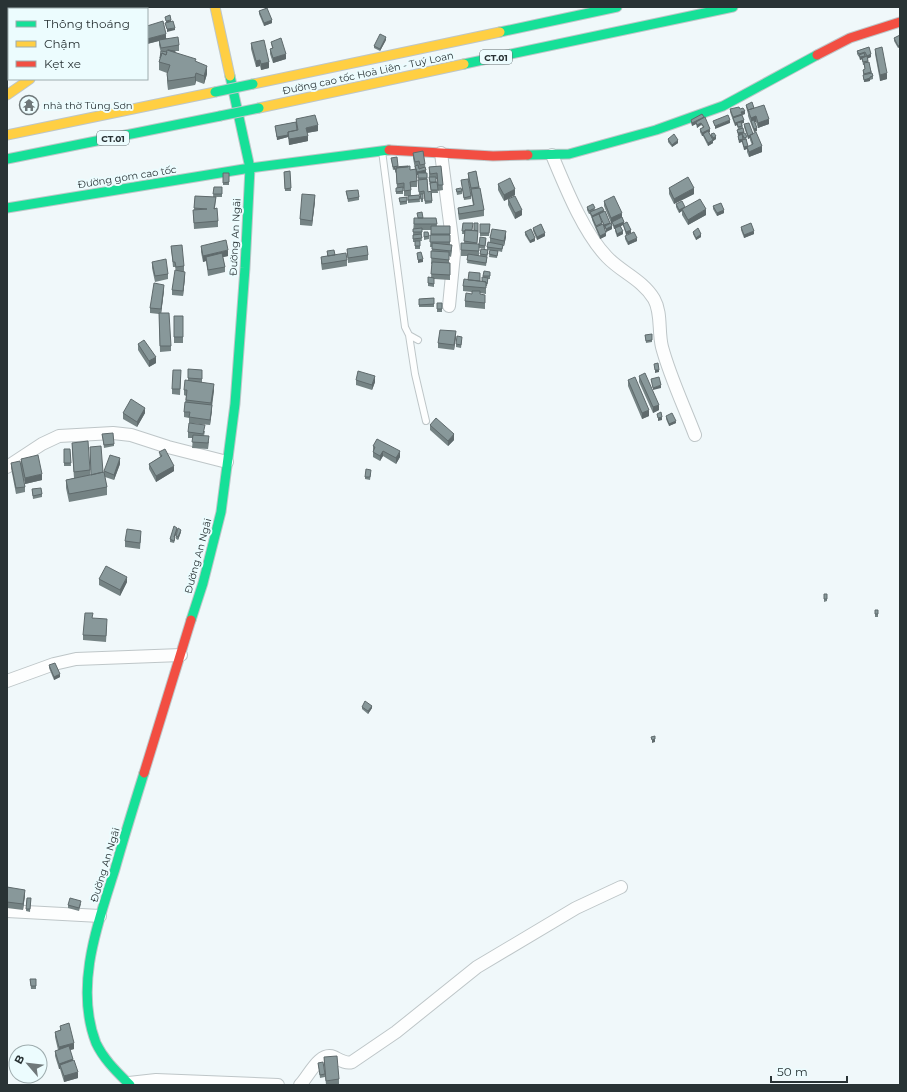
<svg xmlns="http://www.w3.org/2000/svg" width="907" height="1092" font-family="Montserrat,sans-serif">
  <rect width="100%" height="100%" fill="#f0f8fa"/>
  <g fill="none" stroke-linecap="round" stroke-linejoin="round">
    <defs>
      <path id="lane" d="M382,151L405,327L409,335L418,340
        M409,335L415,374L426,421"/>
      <path id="street" d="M441,153L454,254L449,306
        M552,155C565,186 583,232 607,257C621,272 643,280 654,299C662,313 658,331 662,347C670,377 684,406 695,435
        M7,467L42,444L59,436L113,433L131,435L168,447L227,462
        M7,681L54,664L76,659L181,655
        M7,911L100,916
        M129,1083L156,1080L278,1085
        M300,1085C309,1076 319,1051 334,1057C340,1060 346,1064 352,1062L396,1032L477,967L576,908L621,887"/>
      <path id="fast" d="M500,32L617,7
        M464,64L733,7
        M528,155L569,154L656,130L723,106L817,55
        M7,159L220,116
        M7,208L250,168L389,150
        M191,620L203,583L221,512L235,404L245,268L250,168L230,76
        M130,1085C117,1072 104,1060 96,1043C74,986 98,923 115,869C124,837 134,805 144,773"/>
      <path id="slow" d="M215,7L230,76
        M86,9L88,7
        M253,84L500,32
        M7,95L30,79
        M259,108L464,64
        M7,135L215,92"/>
      <path id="jam" d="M817,55L850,38L900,22
        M389,150L493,156L528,155
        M144,773L191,620"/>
    </defs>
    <use href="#lane" stroke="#bec6c8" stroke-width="8"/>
    <use href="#street" stroke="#bec6c8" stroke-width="14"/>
    <use href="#fast" stroke="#bec6c8" stroke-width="11"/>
    <use href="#slow" stroke="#bec6c8" stroke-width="11"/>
    <use href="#jam" stroke="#bec6c8" stroke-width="11"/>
    <use href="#lane" stroke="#fdfefe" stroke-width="6"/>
    <use href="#street" stroke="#fdfefe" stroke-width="12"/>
    <use href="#fast" stroke="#16e098" stroke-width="9"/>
    <use href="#slow" stroke="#ffcf43" stroke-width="9"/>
    <use href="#jam" stroke="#f24e42" stroke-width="9"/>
    <defs>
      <path id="fast-bridge" d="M215,92L253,84
        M220,116L259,108"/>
    </defs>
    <use href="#fast-bridge" stroke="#bec6c8" stroke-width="11" stroke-linecap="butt"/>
    <use href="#fast-bridge" stroke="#16e098" stroke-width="9"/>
  </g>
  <path fill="#758384" d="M259,11L272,23L264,26L259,14Z
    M147,26L166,38L179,45V51H175V52L196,62L207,74L204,84L196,81L195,85L168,90L167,82V73L159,70V62L161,53L159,45V41L147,44Z
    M900,35L898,48L894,41V38Z
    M386,40L380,51L374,48V46Z
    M271,42L286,59L273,63L270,54V49L272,48Z
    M251,43L269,68L261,70L260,66L256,67L251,49Z
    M869,47L871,57L867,58L873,76V79L870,80V81L864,82L863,72V70L865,69L864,65H863L862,59L860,60L859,57L857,54V51Z
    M875,49L887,79L880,81L875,54Z
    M746,105L754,108L769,124L758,128L756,122H755L757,131L754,132L748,116V114L746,107Z
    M730,109H740L745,114L742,115L744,123H742L744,133L747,140L746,141L748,147L752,145L750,140V138L748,139L744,127V124L753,134L762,152L749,157L747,152V149L744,150L742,142L739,143L738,138V136L737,130L738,129L737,125L735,126L730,112Z
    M704,118L711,137V134L716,139L713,141V143L708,146L703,136H702L700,132V129L703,127L701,125L697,128L696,124L692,126L691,123V120Z
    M296,119L318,131L307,133L308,141L289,145L288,137L277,140L275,126L296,122Z
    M668,139L678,143L672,147L668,142Z
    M413,153L425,164L426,173H427L428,192L431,191L429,180V167L441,166L443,190L438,191L437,179H436V182H437L438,193H432V203L425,204L424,194H423V202H421L420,195H419L418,175H417V187H411V195H419L420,202L408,203V196H404V188L403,189V194H396V188H397L396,172L395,173V169L393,170L391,158L398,167L410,170L415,169L413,158Z
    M290,171L291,191H285L284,172Z
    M476,171L484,210V216L459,220L458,213V208L473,205L468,179V173Z
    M223,173H229V185H223Z
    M461,180L471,196V199L464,200Z
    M498,184L515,195L504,201L498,190Z
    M214,187H222V197H216L215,208L218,221V227L194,229L193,210H194L195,196L213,197Z
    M669,188L694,194L674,204L669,194Z
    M456,189L462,191V194L457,195Z
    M346,191L359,197V200L348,202Z
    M407,197V204L400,205L399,198Z
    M508,199L522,215L515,219L508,205Z
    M315,201L312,226L300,225V219Z
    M604,201L622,217L624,223L631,233L626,235L623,225L621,226L623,234L617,237L615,231V229H614L612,223L611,224L612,229L606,232L605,227L599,215L606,236L600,239L592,220V218V219L590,214H589L587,210V207L604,212L610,224L611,223L604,206Z
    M676,204L685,208L706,215L688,225L682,215V211L679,213L676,207Z
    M713,206L724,213L717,216L713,209Z
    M414,218H436L437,226H450V245L452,251L451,257L449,256V263L450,269V280L434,279V287L428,286V277L431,278L432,264H431L432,247H430L431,230H422V235H421L422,241H420V249H415V242H413V235H417H413Z
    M463,223L472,230H474L478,223L477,244H479V256H480L481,249L488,252L486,266L467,263L468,256H461V243H464L465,234H462Z
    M480,224H490L489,236H480Z
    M741,227L754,234L744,238L741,230Z
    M533,228L545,236L537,240L533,231Z
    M424,232L429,236V239L424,240Z
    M525,232L535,241L530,243L525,235Z
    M693,232L701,237L696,240L693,234Z
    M625,236L637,241L628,245L625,239Z
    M506,237L504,246H503L502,252L498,251L497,258L489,257L490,250H487V247L490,242V238Z
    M486,238L485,249L479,248V245Z
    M171,246L184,266V272L185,277L183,296L172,295V290L176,271L175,267H173Z
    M201,246L228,256L223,257L225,267V272L208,276L206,261L203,262L201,252Z
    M347,249L368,255V260L348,263Z
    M327,251L347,260V266L322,270L321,263V257L327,256Z
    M152,262L168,274V279L155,282L152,268Z
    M490,272V279H488L487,286H486V294L480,293V294L485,301V309L465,307V301L472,294V292L463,291V286L468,280L480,276V281H482L483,276Z
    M164,290L161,313L171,346V351L160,352L159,314L150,313V308Z
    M434,298V307H419V299Z
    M437,303H442V312H437Z
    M174,316H183V343H174Z
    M645,335L652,340V342L646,343Z
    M456,337L454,350L438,348V343Z
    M462,340L461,348L456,347V344Z
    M138,344L156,363L149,367L138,350Z
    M188,369L202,376V383L214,390L210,425L189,423V418L184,417V412L186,396L184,395V390L188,381Z
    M181,376L180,395L172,394V389Z
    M639,376L659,410L653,413L639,382Z
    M356,380L375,382L372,390L356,385Z
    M628,380L649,416L642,419L628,386Z
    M123,413H145L137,427L123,419Z
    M666,416L676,423L669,426L666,419Z
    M430,425L454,440L448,446L430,430Z
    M205,431L204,436L209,442L208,449L192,448L193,438H188V432Z
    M102,434L114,444V446L104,448Z
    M72,443L90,470V475H91L90,447L103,472L104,473V471L120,464L114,480L105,477L107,487V495L69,502L66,488V480L74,478L72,451Z
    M373,446L400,457L396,464L383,456L380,461L373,457Z
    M64,449H70L71,466H64Z
    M159,452L174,471L156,482L149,469V464L160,457Z
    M21,459L42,480L25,484L22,473L25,487V492L16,494L11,468V463H21Z
    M371,473L370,480L365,479V477Z
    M32,489L42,494V497L33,499Z
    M177,531L175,537V540L174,543L170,542V539Z
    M181,532L178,540L176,539V536Z
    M141,536L140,549L125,547V541Z
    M99,579L127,582L120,596L99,585Z
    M824,594L827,599V601L824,602Z
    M875,610H878V617H875Z
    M93,618L107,625L106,642L83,640V635Z
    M49,665L60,677L54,680L49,668Z
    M362,707L372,708L368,714L362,709Z
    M7,887L25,895L23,910L7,908Z
    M27,898H31L30,912L26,911Z
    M81,904L79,911L68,908V905Z
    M30,979H36V989H31Z
    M60,1026L74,1049L70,1050L78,1078L64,1082L60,1069H59L55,1056V1051L58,1050L55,1037V1032L60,1030Z
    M324,1057L339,1079V1085H326L324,1063Z
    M318,1063L325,1074V1077L320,1078Z"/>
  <path fill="#5f6a6c" d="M171,20V22L166,24V21Z
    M272,20V23L264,26V23Z
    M175,28V30L167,32V29Z
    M166,34V39L147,44V39Z
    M386,37V40L380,51V49Z
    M900,45V47L898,48V46Z
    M286,54V59L273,63V58Z
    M871,54V57L867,59V56Z
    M865,56V58L860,60V57Z
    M260,60V66L256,67V61Z
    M269,62V68L261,70V64Z
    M207,66V74L204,84V76Z
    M196,73V81L195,85V77Z
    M887,73V79L880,81V75Z
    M870,78V81L864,82V80Z
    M745,111V114L742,115V117L733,118V120V117L741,112Z
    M756,116V122L751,123V118Z
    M704,117V120L696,122V124L692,126V123Z
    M769,119V124L758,128V123Z
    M730,120V123L715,129V126Z
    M744,120V123L737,125V123V125L735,126V123Z
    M701,123V125L697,128V125Z
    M318,125V131L306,133V128Z
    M757,128V131L754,132V129Z
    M710,129V132L704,135L703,134V136H702V133Z
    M744,132V135L742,133V135L738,136V133Z
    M288,135V137L277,140V137Z
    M308,136V141L289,145V139Z
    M716,136V139L713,141V143L708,146V143L713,141V138Z
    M748,136H750V138L748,139Z
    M743,139V141L739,143V140Z
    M678,140V143L672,147V145Z
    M748,146V148L747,147V149L744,150V147Z
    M762,146V152L749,157V152Z
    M426,170V173L417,175V172Z
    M694,188V194L674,204V199Z
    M515,189V195L504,201V195Z
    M315,195V201L312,226V221Z
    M685,207V210L682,209V211L679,213V210Z
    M706,209V215L688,225V220Z
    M522,210V215L515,219V213Z
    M604,210V213L599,214V215L592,219V216Z
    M724,210V213L717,216V213Z
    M622,213V219L612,222V223L611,224V218Z
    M624,222V225L623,224V225L614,229V226Z
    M610,223V225L604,228V225Z
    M612,226V229L606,232V229Z
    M631,230V233L626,235V232Z
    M506,231V237L504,246V241Z
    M623,231V234L617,237V234Z
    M754,231V234L744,238V235Z
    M545,233V236L537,240V237Z
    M606,233V236L600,239V236Z
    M701,234V237L696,240V238Z
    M535,238V241L530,243V241Z
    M637,238V241L628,245V242Z
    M228,250V256L206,261V257V261L203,262V256Z
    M423,259V262L418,263V260Z
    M185,272V277L183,296V291Z
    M164,285V290L161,315V309Z
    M456,331V337L454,350V345Z
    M156,357V363L149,367V361Z
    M655,370H659V372L655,373Z
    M375,376V382L372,390V385Z
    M214,384V390L211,409V403Z
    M661,385V388L653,390V388Z
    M212,405V411L210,425V420Z
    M659,405V410L653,413V407Z
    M145,408V413L137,427V422Z
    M649,410V416L642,419V413Z
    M662,417V420L658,421V418Z
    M676,421V423L669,426V424Z
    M454,434V440L448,446V441Z
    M383,451V456L380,461V456Z
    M400,451V457L396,464V458Z
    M120,458V464L114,480V475Z
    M174,466V471L156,482V476Z
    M42,474V480L25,484V478Z
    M177,528V531L174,540V537Z
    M181,530V532L178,540V537Z
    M127,577V582L120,596V590Z
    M60,674V677L54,680V677Z
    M372,706V708L368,714V711Z
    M655,739V742L652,743V740Z
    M25,890V895L23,910V904Z
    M74,1043V1049L59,1053V1047Z
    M73,1059V1065H60V1069H59V1064Z
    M78,1072V1078L64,1082V1076Z"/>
  <path fill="#88989a" stroke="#5f6a6c" d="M267,8L272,20L264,23L259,11Z
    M170,15L171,20L166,21L165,17Z
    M163,21L166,34L147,39V26Z
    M173,21L175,28L167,29L165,23Z
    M380,34L386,37L380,49L374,46Z
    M900,35V45L898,46L894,38Z
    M178,37L179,45L161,48L159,40Z
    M281,38L286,54L273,58L270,49L273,48L271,42Z
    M264,40L269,62L261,64L260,60L256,61L251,43Z
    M869,47L871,54L867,56L865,52L859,54L857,51Z
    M882,47L887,73L880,75L875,49Z
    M167,50L196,59L195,61L207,66L204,76L196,73L195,77L168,81L167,74L170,65L159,62L162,53L166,55Z
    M168,50L175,51V52Z
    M161,51L167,52L166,55L162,53L160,58Z
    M864,53L865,56L860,57L859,55Z
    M867,56L868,61L863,62L862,58Z
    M869,62L871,72L864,74L863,70L865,69L864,63Z
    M872,73L873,76L870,77V78L864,80L863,75Z
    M752,102L754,108L748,110L749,112L746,105Z
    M764,105L769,119L758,123L756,116L751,118L748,110Z
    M739,107L740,109L743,108L745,111L741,112L742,114L733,117L730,109Z
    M702,114L704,117L692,123L691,120Z
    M315,115L318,125L306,128L308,136L289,139L288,132L298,130L296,119Z
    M728,115L730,120L715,126L713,121Z
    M742,115L744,120L735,123L733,118Z
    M705,117L710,129L702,133L700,129L704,127L701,123L697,125L696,122Z
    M754,120L757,128L754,129L751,121Z
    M296,122L297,130L288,132V135L277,137L275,126Z
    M741,122L742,126L738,127L737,123Z
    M749,123L753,134L748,136L744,124Z
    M743,128L744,132L738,133L737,130Z
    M708,131L713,140L708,143L703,134Z
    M756,132L762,146L749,152L747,147L753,144L750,135Z
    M714,133L716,136L713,138L711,134Z
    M742,133H745L747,137L744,138Z
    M674,134L678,140L672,145L668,139Z
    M742,134L743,139L739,140L738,136Z
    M746,139L748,146L744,147L742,140Z
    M423,151L425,164L420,165L419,161L415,162L413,153Z
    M397,157L398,166L393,167L391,158Z
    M418,165L419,169L425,167L426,170L417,172L415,166Z
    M408,166V167L396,168V170H395L394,167Z
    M410,166V170L416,169L417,181L410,182L411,190L404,191V183L397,184L396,168Z
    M441,166L443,185H438L437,173L430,174L429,167Z
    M290,171L291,188L285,189L284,172Z
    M476,171L479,187L471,188L468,173Z
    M223,173H229V182L223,183Z
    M418,173H427V178H418Z
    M429,177H436V182H430Z
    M688,177L694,188L674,199L669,188Z
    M510,178L515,189L504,195L498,184Z
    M427,179L428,192L431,191L432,201H425L424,191L419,192L418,180Z
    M468,179L471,196L464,198L461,180Z
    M437,182L438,190H431L430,183Z
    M214,187H222V194H213Z
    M403,187V191L396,192V188Z
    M461,188L462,191L457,192L456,189Z
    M480,188L484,210L459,214L458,208L474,205L471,189Z
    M358,190L359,197L348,199L346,191Z
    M302,194L315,195L312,221L300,219Z
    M420,194H423V199H421Z
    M419,195L420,199L408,200V196Z
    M195,196L216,197L214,209L217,208L218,221L194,223L193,210L207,209L194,208Z
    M515,196L522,210L515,213L508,199Z
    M614,196L622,213L611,218L604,201Z
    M407,197V201L400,202L399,198Z
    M700,199L706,209L688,220L682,209Z
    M682,201L685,207L679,210L676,204Z
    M721,203L724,210L717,213L713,206Z
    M593,204L595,208L589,211L587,207Z
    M602,207L604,210L592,216L590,212Z
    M605,211L610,223L604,225L599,214Z
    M422,212L423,218H418L417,213Z
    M599,214L602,223L596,226L592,217Z
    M622,217L624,222L614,226L612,222Z
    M414,218H436L437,224H414Z
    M627,222L631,230L626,232L623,224Z
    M463,223H473L472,230H465V231H462Z
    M474,223H478V231L474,230Z
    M611,223L612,226L606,229L605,226Z
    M751,223L754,231L744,235L741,227Z
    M480,224H490L489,233H480Z
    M541,224L545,233L537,237L533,228Z
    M603,224L606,233L600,236L596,227Z
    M431,226H450V234H431Z
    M620,226L623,231L617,234L615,228Z
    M422,228V232H413V229Z
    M698,228L701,234L696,238L693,232Z
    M492,229L506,231L504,241L490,238Z
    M531,229L535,238L530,241L525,232Z
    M465,230L478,231L477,243L464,241Z
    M424,232H428L429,236L424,237Z
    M634,232L637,238L628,242L625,236Z
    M421,234L422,238L413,239V235Z
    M430,235H450V242H430Z
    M480,237L486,238L485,246L479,245Z
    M226,240L228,250L203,256L201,246Z
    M415,241H420V246H415Z
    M488,242L503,245L502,249L487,247Z
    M432,243L452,245L451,251L432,249Z
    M461,243L479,244V251L461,250Z
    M182,245L184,266L176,267L175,262H173L171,246Z
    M367,246L368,255L348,258L347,249Z
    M481,249L488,250L487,255L480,254Z
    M334,250L335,255L328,256L327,251Z
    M490,250L498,251L497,256L489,254Z
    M431,251L449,252V260L431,258Z
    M421,252L423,259L418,260L417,253Z
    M222,253L225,267L208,270L206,257Z
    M346,253L347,260L322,264L321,257Z
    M468,254L487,257L486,263L467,260Z
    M166,259L168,274L155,276L152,262Z
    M432,262L450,263V275L431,274Z
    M175,270L185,272L183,291L172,290Z
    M484,271L490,272V276H483Z
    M469,272L480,273V281L468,280Z
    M428,277L434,278V284L428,283Z
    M482,277L488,278L487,284L486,283V282L482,281Z
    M464,279L486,282V288L463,286Z
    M154,283L164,285L161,309L150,308Z
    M472,291H480V294L485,295V303L465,301L466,293L472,294Z
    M434,298V304L419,305V299Z
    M437,303H442V309H437Z
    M159,313H169L171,346H160Z
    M174,316H183V337H174Z
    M440,330L456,331L454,345L438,343Z
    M652,334V340L646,341L645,335Z
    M457,336L462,337L461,345L456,344Z
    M144,340L156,357L149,361L138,344Z
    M658,363L659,370H655L654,364Z
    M188,369L202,370V379L188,378Z
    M173,370H181L180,389H172Z
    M358,371L375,376L372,385L356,380Z
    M645,373L659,405L653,407L639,376Z
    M635,377L649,410L642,413L628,380Z
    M659,377L661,385L653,388L651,379Z
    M185,380L214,384L211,403L186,400L187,390H184Z
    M131,399L145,408L137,422L123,413Z
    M185,402L212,405L210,420L189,417L190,412H184Z
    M661,412L662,417L658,418L657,414Z
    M672,413L676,421L669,424L666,416Z
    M436,418L454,434L448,441L430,425Z
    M189,423L205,425L203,434L188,432Z
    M113,433L114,444L104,445L102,434Z
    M193,435L209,436L208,443L192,442Z
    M377,439L400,451L396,458L383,451L380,456L373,452L375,447L373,446Z
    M88,441L90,470L74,472L72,443Z
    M101,446L103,472L91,475L90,447Z
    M64,449H70L71,463H64Z
    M165,449L174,466L156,476L149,464L162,456L159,452Z
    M38,455L42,474L25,478L21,459Z
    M110,455L120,458L114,475L104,471Z
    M20,461L25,487L16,488L11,463Z
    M366,469L371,470L370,477H365Z
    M104,472L107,487L69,494L66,480Z
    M41,488L42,494L33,496L32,489Z
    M174,526L177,528L174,537H175L174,541L170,539Z
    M178,528L181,530L178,537L176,536Z
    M127,529L141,531L140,543L125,541Z
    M106,566L127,577L120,590L99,579Z
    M824,594H827V599H824Z
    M875,610H878V614H875Z
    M85,613H93L92,618L107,619L106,636L83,635Z
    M55,663L60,674L54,677L49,665Z
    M365,701L372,706L368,711L362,707Z
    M655,736V739L652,740L651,737Z
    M7,887L25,890L23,904L7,902Z
    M27,898H31L30,909H26Z
    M70,898L81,901L79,908L68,905Z
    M30,979H36V986H31Z
    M69,1023L74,1043L59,1047L55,1032L61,1030L60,1026Z
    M69,1046L73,1059L59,1064L55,1051Z
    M337,1056L339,1079L326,1081L324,1057Z
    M74,1060L78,1072L64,1076L60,1065Z
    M323,1062L325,1074L320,1075L318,1063Z"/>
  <defs>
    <symbol id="temple-ring" viewBox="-11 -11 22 22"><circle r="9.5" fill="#ecfcfe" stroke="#6f787a" stroke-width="1.5"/><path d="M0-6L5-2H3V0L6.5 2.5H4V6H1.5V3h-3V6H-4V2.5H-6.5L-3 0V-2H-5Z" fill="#6f787a"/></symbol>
  </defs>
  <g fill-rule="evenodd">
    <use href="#temple-ring" x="18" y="94" width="22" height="22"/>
  </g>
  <g text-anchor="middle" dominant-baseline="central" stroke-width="4" stroke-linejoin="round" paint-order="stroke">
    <g fill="#ecfcfe" stroke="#646f71" stroke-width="1">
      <rect x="480" y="50" width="32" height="14" rx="3"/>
      <rect x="97" y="131" width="32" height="14" rx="3"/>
    </g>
    <g font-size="9" font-weight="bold" fill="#293335">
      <text x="496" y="57">CT.01</text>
      <text x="113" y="138">CT.01</text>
    </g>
    <g font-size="10" fill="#293335" stroke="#ecfcfe">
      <text transform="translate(368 73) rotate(-12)">Đường cao tốc Hoà Liên - Tuý Loan</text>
      <text transform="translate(127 177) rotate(-9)">Đường gom cao tốc</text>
      <text transform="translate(235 237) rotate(-87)">Đường An Ngãi</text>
      <text transform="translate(198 556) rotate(-75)">Đường An Ngãi</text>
      <text transform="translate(105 865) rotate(-73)">Đường An Ngãi</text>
    </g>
    <g font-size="10" fill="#293335" stroke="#ecfcfe" text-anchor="start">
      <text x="43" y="105">nhà thờ Tùng Sơn</text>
    </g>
  </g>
  <rect width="907" height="1092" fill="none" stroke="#293335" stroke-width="16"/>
  <rect x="8" y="8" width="140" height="72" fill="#ecfcfe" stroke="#9eacae"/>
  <rect x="16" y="21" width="20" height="6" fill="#16e098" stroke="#9eacae"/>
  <text x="44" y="28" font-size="12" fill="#293335">Thông thoáng</text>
  <rect x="16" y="41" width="20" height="6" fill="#ffcf43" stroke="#9eacae"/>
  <text x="44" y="48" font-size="12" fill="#293335">Chậm</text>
  <rect x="16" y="61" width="20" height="6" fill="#f24e42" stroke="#9eacae"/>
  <text x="44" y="68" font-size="12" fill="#293335">Kẹt xe</text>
  <g transform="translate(28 1064) rotate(298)"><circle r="19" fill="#ecfcfe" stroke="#9eacae"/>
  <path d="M0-3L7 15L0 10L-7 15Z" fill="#6f787a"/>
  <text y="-6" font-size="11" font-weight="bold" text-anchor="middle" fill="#293335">B</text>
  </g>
  <path d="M771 1076v6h76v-6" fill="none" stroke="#293335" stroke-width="2"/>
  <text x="777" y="1076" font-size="12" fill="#293335" stroke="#ecfcfe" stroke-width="3" paint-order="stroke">50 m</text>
</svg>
